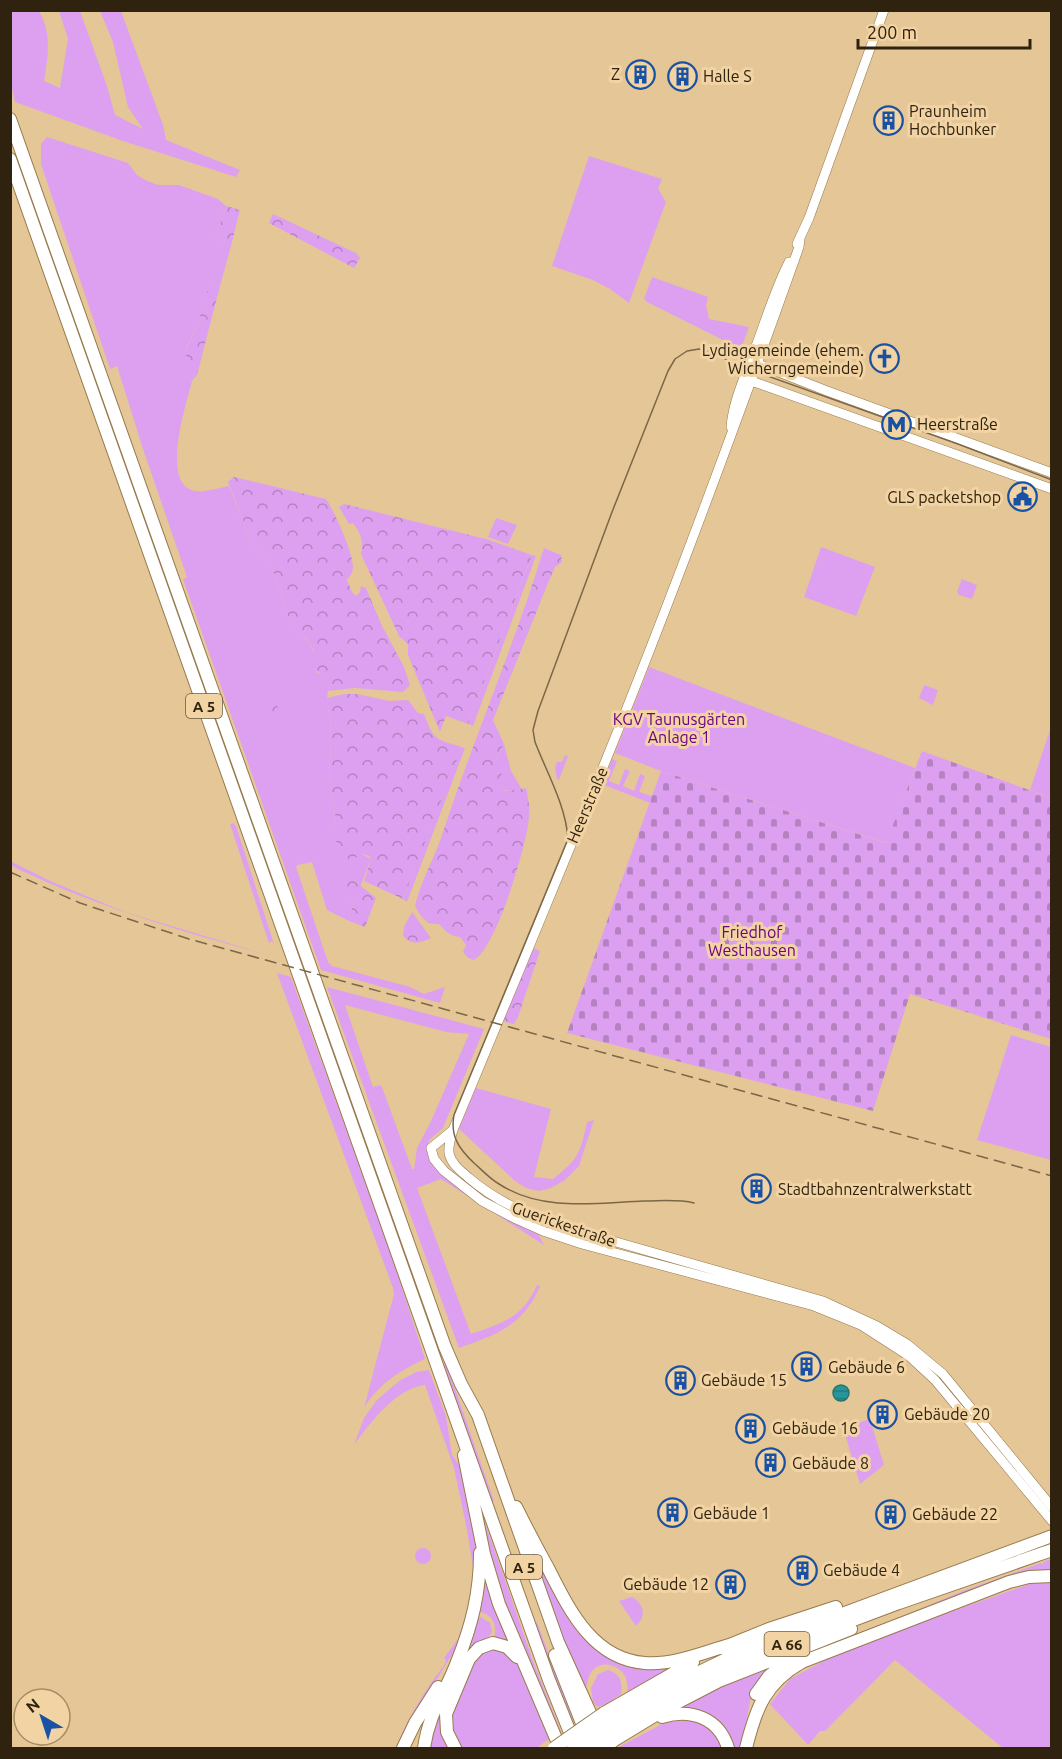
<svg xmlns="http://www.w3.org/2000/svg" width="1062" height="1759" font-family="Ubuntu,sans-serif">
  <defs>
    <pattern id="forest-crowns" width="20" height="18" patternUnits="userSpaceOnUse" patternTransform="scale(1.5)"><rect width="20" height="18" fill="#dda0f0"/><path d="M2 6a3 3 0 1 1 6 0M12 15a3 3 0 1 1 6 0" fill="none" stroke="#b482c1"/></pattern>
    <pattern id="cemetery-stones" width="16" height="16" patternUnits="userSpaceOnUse" patternTransform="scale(1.5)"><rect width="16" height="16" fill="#dda0f0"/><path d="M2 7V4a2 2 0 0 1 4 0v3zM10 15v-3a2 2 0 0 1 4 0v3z" fill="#b482c1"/></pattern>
    <pattern id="water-rules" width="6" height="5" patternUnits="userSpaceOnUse" patternTransform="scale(1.5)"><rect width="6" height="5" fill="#25969a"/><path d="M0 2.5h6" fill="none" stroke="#207a7c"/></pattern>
  </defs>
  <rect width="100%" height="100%" fill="#e5c696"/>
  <path fill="#dda0f0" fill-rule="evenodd" d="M10,11H39C52,33 48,57 44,81L60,88L68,39L59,11H80L107,86L115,115L143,129L128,107L113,42L100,11H121L163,125L166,140L240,170L236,177L123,141L15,102L11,85Z
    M47,137L128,163L137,175L145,180L158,185H179L218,199L226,206L215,238L231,246L220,286L210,282L198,323L185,351L193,371L192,381C187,402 158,488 197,491C206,492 219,488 229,486L251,541L262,551L272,568L291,625C296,632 303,636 309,643C315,651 315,662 316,672C326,674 329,676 332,685L328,691L327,698L331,729L329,738L331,749L329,772L336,820L334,828L361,854L371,859L360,887L354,880L346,891L353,904L349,921L327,910L312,862L298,865L296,867L328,962L332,966L410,987L424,994L445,987L440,1003L321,970L183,579L187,577L143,449L117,366L110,369L41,164V144Z
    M589,156L662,179L658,189L666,202L629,303L610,289L593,280L552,266Z
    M652,277L708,297L706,306L709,319L749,327L741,349L647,302L644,299Z
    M821,547L875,567L856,616L804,597Z
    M532,555L536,556L473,726L468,724Z
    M962,579L977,585L972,599L959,595L957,592Z
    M649,667L915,768L887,843L661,771L615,753Z
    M924,685L938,690L933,705L919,698Z
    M1051,727V798L1030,790Z
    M504,744L511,771L521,788C514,792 507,792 500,787L495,762Z
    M461,747L465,748L407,902L403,899Z
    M565,755L568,756L559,780L557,779L555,768L557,762H562Z
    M612,759L617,761L609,781L619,785L625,769L630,771L623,786L634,791L640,774L645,776L639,792L652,796L654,790L650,803L602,784Z
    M233,823L236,826L274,944L272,941L269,943L230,824Z
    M10,861L50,881L125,912L264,954C180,931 99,907 20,870L11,865Z
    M277,973L291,977L392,1257L425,1359C401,1370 378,1384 364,1408L394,1294L393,1288Z
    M327,987L484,1029L443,1128L429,1140L427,1151L432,1163L515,1223L539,1235L544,1245L441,1179L417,1188L471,1334C502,1323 523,1318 537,1285L540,1286C523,1326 497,1334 459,1348ZM345,1005L446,1032L469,1034L431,1121L417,1148L414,1169H412L382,1087L380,1085L373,1087Z
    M1011,1035L1051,1047V1160L977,1140Z
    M476,1088L551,1109L534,1177L553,1179C579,1158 580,1154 587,1122L594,1120L579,1166L565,1180L551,1188L539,1191L526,1188L515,1181L459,1129Z
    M371,1151L442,1354H440L368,1152Z
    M446,1363L452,1382L451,1383H453L494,1501L492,1503L443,1364Z
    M429,1370L446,1416L452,1455L462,1469L470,1506L476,1550V1588L458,1645L427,1695L399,1748H396C407,1718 426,1689 445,1664L446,1660L444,1658L458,1639L470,1602L474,1572L466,1525L454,1468L425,1385C395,1389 371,1422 354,1445L364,1418L377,1400L399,1381L416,1372Z
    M870,1419L884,1465L860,1484L843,1428Z
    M510,1499L538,1557L606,1652L681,1663L628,1692C627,1688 627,1682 626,1678C621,1666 603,1659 593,1670C588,1675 587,1685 585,1692L572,1666Z
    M480,1508L533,1661L561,1732L558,1734L490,1566Z
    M415 1556a8 8 0 1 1 16 0a8 8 0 1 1-16 0Z
    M1051,1559V1573L794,1660L816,1649L896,1619L963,1591L1041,1563L1044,1565L1043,1562Z
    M484,1567L509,1645L493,1640C498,1627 494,1615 480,1612Z
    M1038,1581L1051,1583V1748H1003L895,1660L825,1731H820L808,1745L770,1704L790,1679L846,1649Z
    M632,1597C644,1604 647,1616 636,1626L619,1601Z
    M481,1617L490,1623L492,1632L451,1694V1748H427L431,1730L478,1618Z
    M537,1622L574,1723L572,1724L537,1631L538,1627L536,1628L535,1624Z
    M500,1647L518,1663L552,1737L539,1746L538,1748H461C458,1743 454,1737 452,1731C444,1704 468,1673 480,1650Z
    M775,1663L754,1692L750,1701L742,1748H732L723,1732L674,1711L727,1684Z
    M608,1670C620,1673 623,1683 621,1694L608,1703L598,1707L593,1703L591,1688L598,1674Z
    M692,1720C707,1726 717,1733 723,1748H617L664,1723Z"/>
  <path fill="url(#forest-crowns)" d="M226,206L240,210L231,246L215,238Z
    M273,214L356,253L360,258L354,268L269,223Z
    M210,281L220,286L197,375L192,381V371L185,352L198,323Z
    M234,477L326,499C335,512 353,553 353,567C353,573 350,576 347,580L352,592L356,596L360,592L361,586L366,588L381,624L404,667L410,685L403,692L355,688L328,691L332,685C328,672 319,675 311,667L314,657L313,649L307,640L296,632L291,625L272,568L262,551L251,541L228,482Z
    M344,504L486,539L532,555L468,724L446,716L440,732L408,655V644L399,636L361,554C364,541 361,534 353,523L349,524L339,507Z
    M496,518L517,525L508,544L488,537Z
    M544,548L561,555L562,562L555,567L548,583L493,720L504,744L495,762L504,779L500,787L506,791L526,788C528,797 530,806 529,816C528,842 496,949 474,960L468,958L463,952L466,945L460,937C449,936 446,931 439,924C426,925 421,917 415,906C420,883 433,861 441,838C473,740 514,646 544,548Z
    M270,693L286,722L284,726H279C273,717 267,704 268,694Z
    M344,694H357L389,701L408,700L418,713L424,714C434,740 435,739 462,747L403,899L364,881L371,859L369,856L361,854L350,861L337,845L334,828L336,820L329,772L331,749L329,738L331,729L327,698Z
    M346,874L376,898L365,927L349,921L353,904L341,885Z
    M412,912L431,938C420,943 413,946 403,936L404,927Z
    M531,947L540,951L518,1017L514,1024L502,1021Z"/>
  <path fill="url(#cemetery-stones)" d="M922,751L1051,798V1039L910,994L873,1111L567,1033L661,771L886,843Z"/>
  <path fill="url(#water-rules)" stroke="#287471" stroke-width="1.5" d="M833 1393a8 8 0 1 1 16 0a8 8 0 1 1-16 0Z"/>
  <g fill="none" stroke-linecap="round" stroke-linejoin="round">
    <defs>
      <path id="secondary" d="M800,239L799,247C738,419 675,590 606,760C556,883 504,1007 453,1130C451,1137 448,1145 449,1153C451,1164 461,1171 469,1178C498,1203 531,1216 567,1228L823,1301L877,1326L907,1344L943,1374L1052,1507
        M797,244L809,218L884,10
        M753,362L827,391L1052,473
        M746,379L1052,489
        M731,427C733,403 743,381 751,359C764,327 773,293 789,262
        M453,1130L431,1148L434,1159L444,1171L482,1201L516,1219L543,1231L582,1244L814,1306L861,1325L909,1356L935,1380L1052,1521"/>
      <path id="highway" d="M10,119L445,1347L461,1384L478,1415L558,1642L597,1728
        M10,159L462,1436L549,1680L575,1745
        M464,1455L484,1554L499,1604L560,1748
        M516,1507C526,1527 537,1548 548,1568C569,1609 592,1659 645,1663C674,1665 702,1653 729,1645
        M722,1648L769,1629L836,1607
        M555,1655L587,1736
        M756,1694L769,1676L794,1655
        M604,1713L693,1662
        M662,1717C691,1708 719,1718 728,1748
        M608,1723L660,1691L745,1650L1052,1536
        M612,1732L673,1695L752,1658L899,1603L1052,1550
        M616,1739L667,1708L719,1681L851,1629
        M403,1748L415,1723L438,1687
        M424,1748C429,1712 445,1694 457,1662C472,1625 480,1592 480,1553
        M455,1748L447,1732L446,1714L469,1659L479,1648L493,1643L507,1647L517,1657
        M746,1748C756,1708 765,1683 802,1662L1009,1582L1029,1577L1052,1576"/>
    </defs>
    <use href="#secondary" stroke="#977a4d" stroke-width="10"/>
    <use href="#highway" stroke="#977a4d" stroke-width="14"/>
    <use href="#secondary" stroke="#fff" stroke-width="9"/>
    <use href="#highway" stroke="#fff" stroke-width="12"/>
    <path stroke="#7b6748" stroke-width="1.5" d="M694,1203C678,1199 661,1201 644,1201C595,1203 542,1212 499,1184C490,1179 482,1170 474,1163C459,1149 450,1136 454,1115L568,839C566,806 547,773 535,742L533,730L538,711L612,512L668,371L675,359L687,351L699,349L710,352L748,369L958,444L1052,480"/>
    <path stroke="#7b6748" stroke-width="1.5" stroke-dasharray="12 6" stroke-linecap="butt" d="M10,872L80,903L189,939L1052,1176"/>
    <defs>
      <path id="highway-bridge" d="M554,1748L604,1713
        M573,1748L608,1723
        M589,1748L612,1732
        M604,1748L616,1739"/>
    </defs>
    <use href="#highway-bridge" stroke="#977a4d" stroke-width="14" stroke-linecap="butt"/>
    <use href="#highway-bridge" stroke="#fff" stroke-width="12"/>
  </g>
  <defs>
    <symbol id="building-ring" viewBox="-11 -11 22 22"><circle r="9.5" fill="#f2d3a3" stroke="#1952a4" stroke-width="1.5"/><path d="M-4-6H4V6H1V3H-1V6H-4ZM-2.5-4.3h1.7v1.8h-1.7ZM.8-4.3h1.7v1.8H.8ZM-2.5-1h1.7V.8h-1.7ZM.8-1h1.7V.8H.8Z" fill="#1952a4"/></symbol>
    <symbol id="church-ring" viewBox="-11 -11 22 22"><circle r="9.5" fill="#f2d3a3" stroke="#1952a4" stroke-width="1.5"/><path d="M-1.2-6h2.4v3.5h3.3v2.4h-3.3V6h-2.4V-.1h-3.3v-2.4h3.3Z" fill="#1952a4"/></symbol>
    <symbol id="metro-ring" viewBox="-11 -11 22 22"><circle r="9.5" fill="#f2d3a3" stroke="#1952a4" stroke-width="1.5"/><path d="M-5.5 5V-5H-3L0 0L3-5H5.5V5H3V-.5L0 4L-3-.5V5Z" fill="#1952a4"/></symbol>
    <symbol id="civic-ring" viewBox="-11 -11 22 22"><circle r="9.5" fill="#f2d3a3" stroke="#1952a4" stroke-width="1.5"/><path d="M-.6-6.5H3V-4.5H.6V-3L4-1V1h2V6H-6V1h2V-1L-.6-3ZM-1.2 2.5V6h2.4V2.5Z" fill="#1952a4"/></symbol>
  </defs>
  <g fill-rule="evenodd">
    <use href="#building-ring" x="624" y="58" width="33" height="33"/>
    <use href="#building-ring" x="666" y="60" width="33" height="33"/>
    <use href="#building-ring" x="872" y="104" width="33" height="33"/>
    <use href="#church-ring" x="868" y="342" width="33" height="33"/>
    <use href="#metro-ring" x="880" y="408" width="33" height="33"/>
    <use href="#civic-ring" x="1006" y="480" width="33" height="33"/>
    <use href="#building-ring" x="740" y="1172" width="33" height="33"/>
    <use href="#building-ring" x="790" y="1350" width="33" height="33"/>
    <use href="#building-ring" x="664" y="1364" width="33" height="33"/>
    <use href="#building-ring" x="866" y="1398" width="33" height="33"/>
    <use href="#building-ring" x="734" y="1412" width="33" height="33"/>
    <use href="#building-ring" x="754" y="1446" width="33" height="33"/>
    <use href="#building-ring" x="656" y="1496" width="33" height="33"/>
    <use href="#building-ring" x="874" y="1498" width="33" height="33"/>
    <use href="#building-ring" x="786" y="1554" width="33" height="33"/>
    <use href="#building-ring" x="714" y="1568" width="33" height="33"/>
  </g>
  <g text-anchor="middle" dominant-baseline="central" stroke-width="6" stroke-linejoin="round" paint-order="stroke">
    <g fill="#f2d3a3" stroke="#6a583c" stroke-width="1.5">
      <rect x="186" y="694" width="36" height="24" rx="4.5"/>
      <rect x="506" y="1555" width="36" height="24" rx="4.5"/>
      <rect x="764.5" y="1632" width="45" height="24" rx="4.5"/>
    </g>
    <g font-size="15" font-weight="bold" fill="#2f2310">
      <text x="204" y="706">A 5</text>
      <text x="524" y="1567">A 5</text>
      <text x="787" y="1644">A 66</text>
    </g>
    <g font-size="16" fill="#2f2310" stroke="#f2d3a3" text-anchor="start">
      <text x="620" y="74" text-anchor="end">Z</text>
      <text x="703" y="76">Halle S</text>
      <text x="909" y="111">Praunheim<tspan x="909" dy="18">Hochbunker</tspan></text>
      <text x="864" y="350" text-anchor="end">Lydiagemeinde (ehem.<tspan x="864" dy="18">Wicherngemeinde)</tspan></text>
      <text x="917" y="424">Heerstraße</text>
      <text x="1001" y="497" text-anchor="end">GLS packetshop</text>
      <text x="778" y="1189">Stadtbahnzentralwerkstatt</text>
      <text x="828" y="1367">Gebäude 6</text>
      <text x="701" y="1380">Gebäude 15</text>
      <text x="904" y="1414">Gebäude 20</text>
      <text x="772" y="1428">Gebäude 16</text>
      <text x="792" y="1463">Gebäude 8</text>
      <text x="693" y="1513">Gebäude 1</text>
      <text x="912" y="1514">Gebäude 22</text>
      <text x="823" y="1570">Gebäude 4</text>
      <text x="709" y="1584" text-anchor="end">Gebäude 12</text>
    </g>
    <g font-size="16" fill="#6e0386" stroke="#f2d3a3">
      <text x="679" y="719">KGV Taunusgärten<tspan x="679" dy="18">Anlage 1</tspan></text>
      <text x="752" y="932">Friedhof<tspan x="752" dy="18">Westhausen</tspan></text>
    </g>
    <g font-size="16" fill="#2f2310" stroke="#f2d3a3">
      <text transform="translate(587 805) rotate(-67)">Heerstraße</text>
      <text transform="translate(564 1224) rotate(19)">Guerickestraße</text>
    </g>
  </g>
  <rect width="1062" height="1759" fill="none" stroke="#2f2310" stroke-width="24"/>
  <g transform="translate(42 1717) rotate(321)"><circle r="28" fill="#f2d3a3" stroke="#a48d68" stroke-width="1.5"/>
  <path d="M0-4.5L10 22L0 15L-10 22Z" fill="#1952a4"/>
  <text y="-9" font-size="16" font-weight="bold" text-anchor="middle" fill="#2f2310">N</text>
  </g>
  <path d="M858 39v9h172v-9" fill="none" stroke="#2f2310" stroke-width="3"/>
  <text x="867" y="39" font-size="18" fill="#2f2310" stroke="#f2d3a3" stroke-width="4.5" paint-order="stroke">200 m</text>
</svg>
